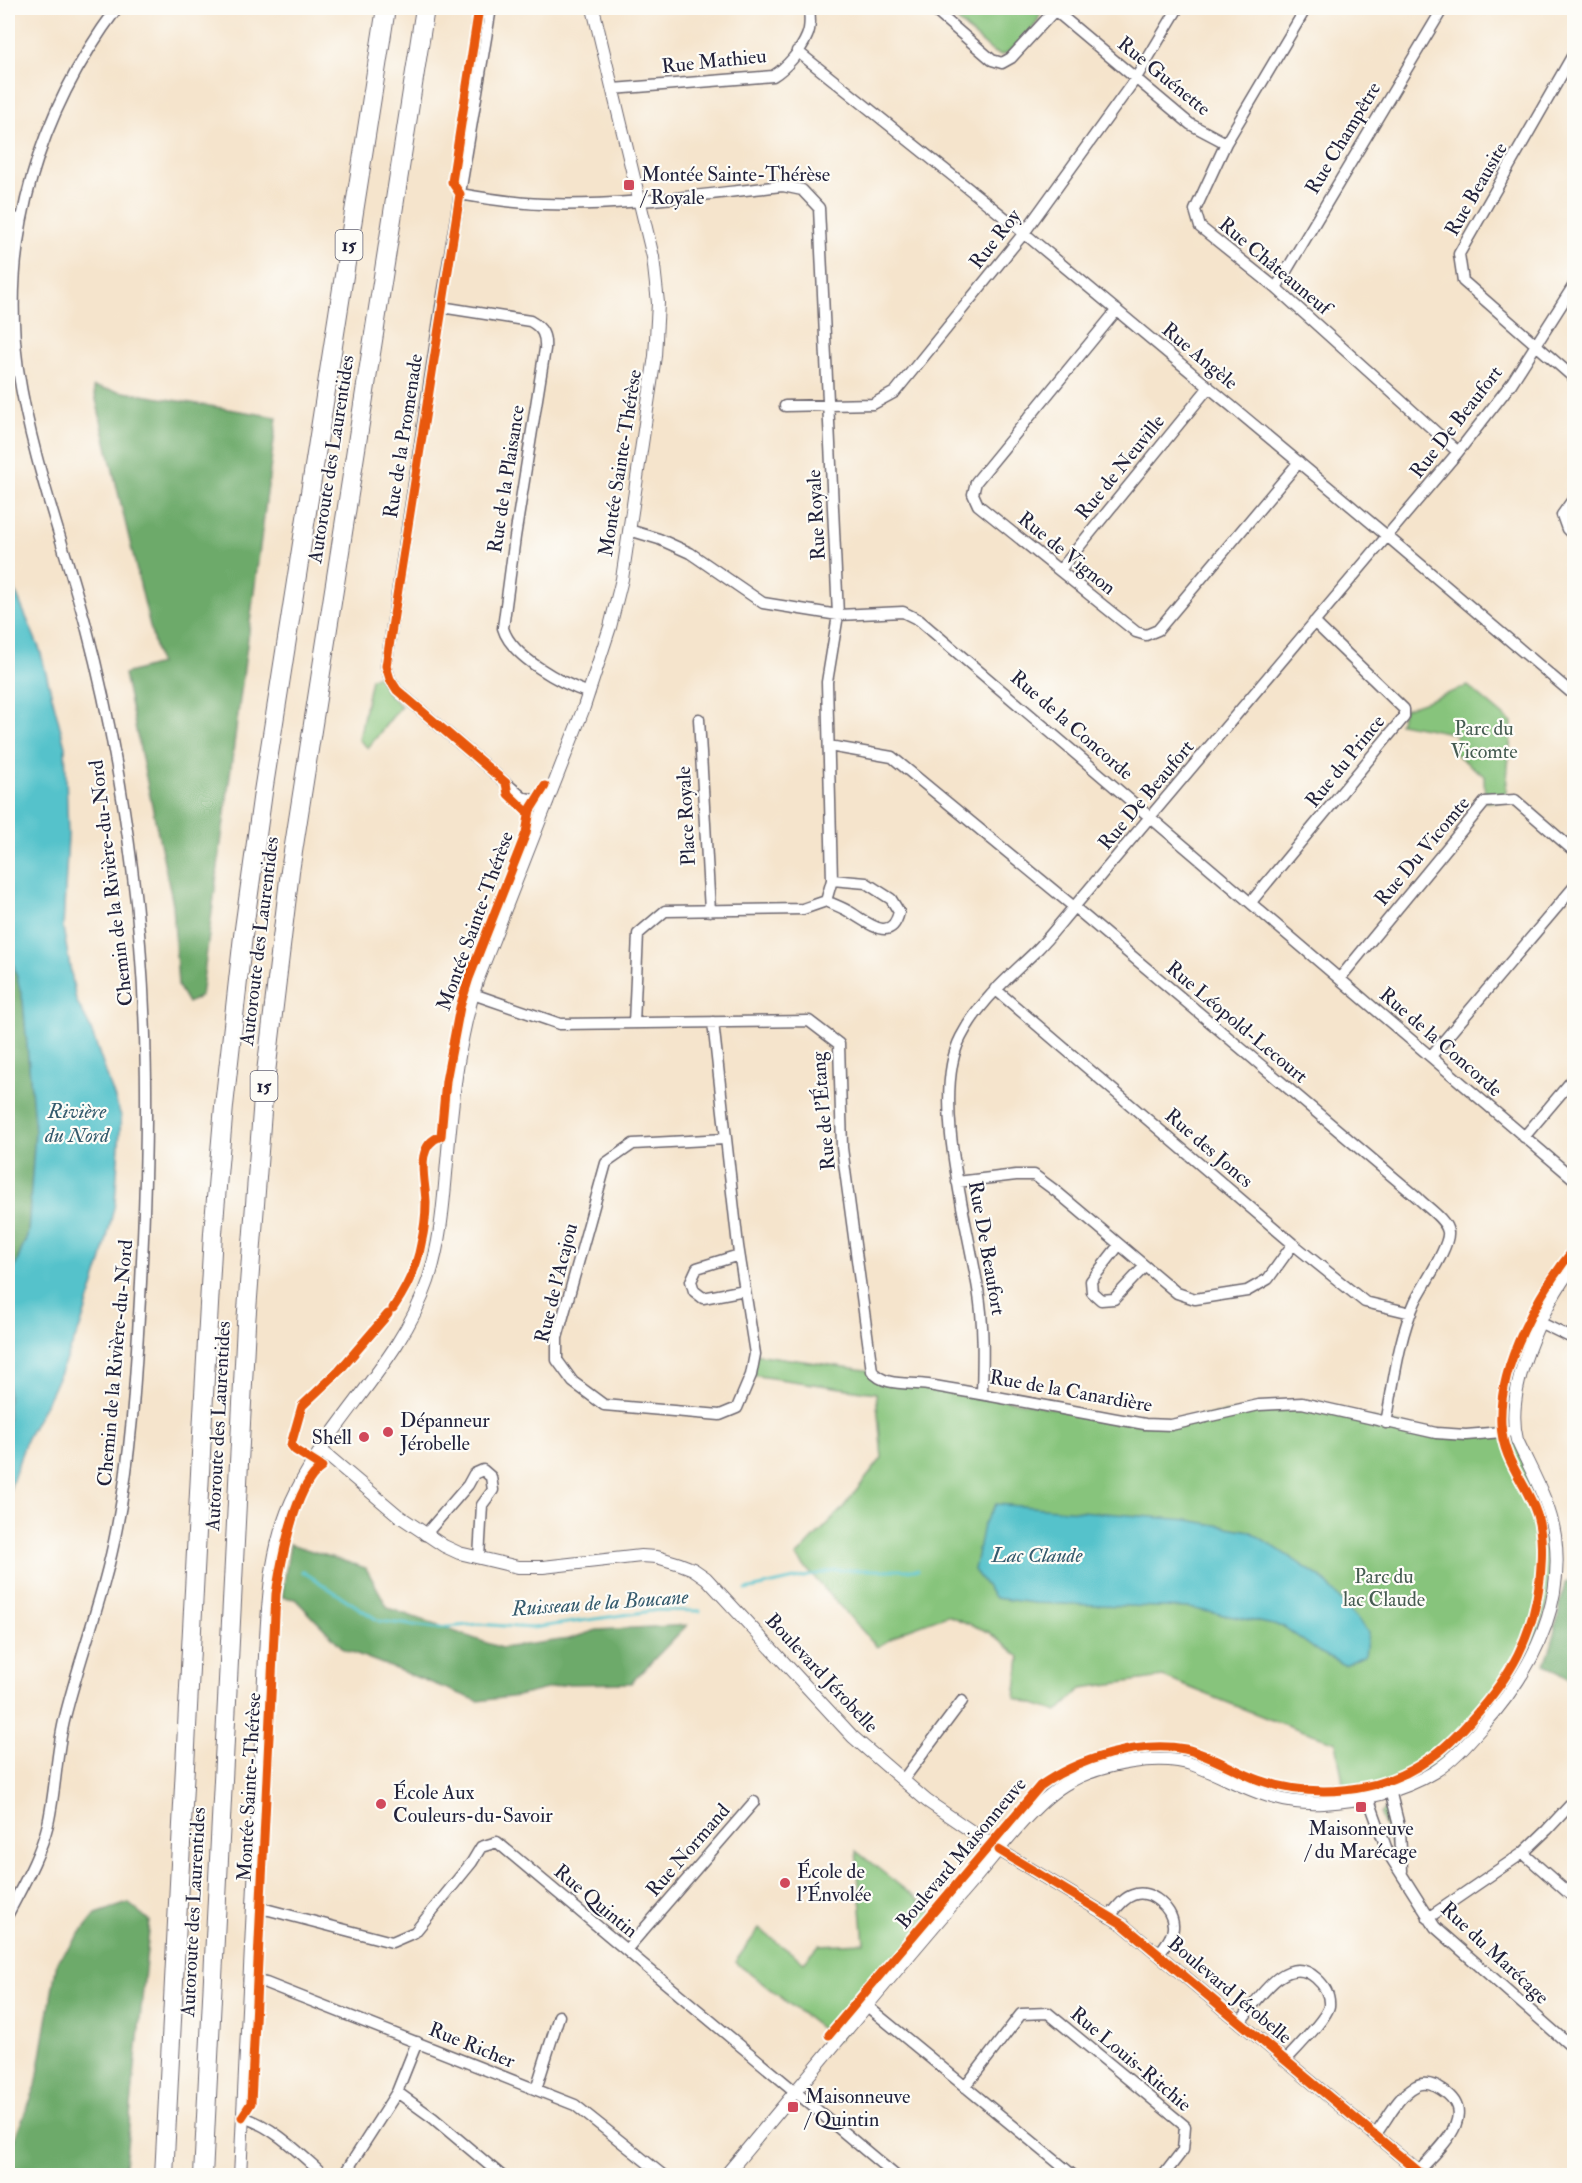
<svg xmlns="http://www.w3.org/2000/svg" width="1582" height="2183" font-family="'IM FELL Double Pica',serif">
  <rect width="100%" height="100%" fill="#fdfcf7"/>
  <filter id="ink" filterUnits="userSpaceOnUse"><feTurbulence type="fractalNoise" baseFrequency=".0167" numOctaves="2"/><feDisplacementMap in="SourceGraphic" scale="12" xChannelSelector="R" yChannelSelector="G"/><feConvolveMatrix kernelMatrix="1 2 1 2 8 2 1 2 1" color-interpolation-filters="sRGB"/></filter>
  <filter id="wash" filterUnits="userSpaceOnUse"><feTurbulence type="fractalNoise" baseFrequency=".008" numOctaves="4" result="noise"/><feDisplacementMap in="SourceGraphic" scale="24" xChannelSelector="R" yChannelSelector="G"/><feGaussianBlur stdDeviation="1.35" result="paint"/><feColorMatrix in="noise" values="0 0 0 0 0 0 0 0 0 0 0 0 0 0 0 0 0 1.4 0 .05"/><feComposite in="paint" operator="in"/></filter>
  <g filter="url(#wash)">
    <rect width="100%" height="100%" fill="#f5e4cc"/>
    <path fill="#87c47b" stroke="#54735b" stroke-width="1.5" d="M943,8H1038C1040,12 1041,12 1039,17C1037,27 1011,54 1001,55L993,52Z
      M379,675L386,691L401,706L368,748L359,740L371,678Z
      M1468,686L1512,723L1505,801L1485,802L1484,776L1449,749L1457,734L1399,723L1404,709Z
      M755,1354L872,1371L877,1377L1145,1424L1302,1403L1436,1433L1514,1431L1545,1502L1556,1579L1528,1667L1435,1771L1346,1801L1336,1742L1269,1719L1163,1677L1082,1688L1058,1712L1015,1698L1020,1657L989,1632L947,1615L904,1631L877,1647L796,1557L841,1510L882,1458L876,1393L751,1375Z
      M1385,1809C1396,1816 1395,1840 1395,1852L1393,1851L1381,1818L1380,1814Z
      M856,1851L941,1918L837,2041L735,1962L759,1929L804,1962L819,1945L864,1943Z"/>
    <path fill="#6daa6b" stroke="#486653" stroke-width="1.5" d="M93,387L277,417L201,996L188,1003L178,986L173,904L124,674L159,664Z
      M8,943L23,1001L35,1129L28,1233L8,1286Z
      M290,1544L366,1568L388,1608L501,1648L569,1639L597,1630L687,1625L631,1683L567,1684L518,1696L478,1701L344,1649L295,1599L282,1597Z
      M1574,1580V1682L1545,1664L1552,1644L1565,1582Z
      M128,1903L150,1921L124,2175H8V2155L36,2086L57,1962L96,1914Z"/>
    <path fill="#55c2cb" stroke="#3c7283" stroke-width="1.5" d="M8,574L40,650L65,746L68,835L63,928L76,1000L90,1027L121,1116L115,1203L102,1259L80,1328L51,1393L26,1440L8,1495V1286L28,1233L35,1132L23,1001L8,943Z
      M996,1504L1188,1520L1250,1531L1323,1579L1368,1632L1365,1655L1345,1665L1319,1652L1284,1627L1189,1608L1034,1603L995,1598L974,1570L983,1525Z"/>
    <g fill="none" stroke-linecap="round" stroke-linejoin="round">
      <path stroke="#55c2cb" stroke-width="3" d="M302,1571L379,1621L437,1628L479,1624L532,1628L658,1610L700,1611
        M746,1590L835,1570H918"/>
    </g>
  </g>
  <g filter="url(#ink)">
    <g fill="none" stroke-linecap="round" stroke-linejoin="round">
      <defs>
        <path id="minor" d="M491,8L441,307L386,666L390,679L397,690L506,783L522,797L547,803
          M932,8L992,60L1002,63L1011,58L1055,10
          M1052,8L1190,124L1226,143
          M1306,8L1226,143L1195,210L1200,227L1276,288L1458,452
          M8,9V8
          M797,51L1024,233L1387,536L1574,695
          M1574,53L1459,254L1463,281L1574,378
          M613,89L773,76C786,68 801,51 807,36C811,27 810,17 809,8
          M460,194C488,199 515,203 543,204C623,207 704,194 783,186L802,190L819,208L838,615L827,682L832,880L826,901L803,909L665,911L638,934L634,1023
          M8,218L21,219
          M1276,288L1443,8
          M441,307L530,321C543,328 546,336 545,349L515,537L503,628C511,657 563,684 589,693
          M1117,310L976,482L973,494L978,505L1136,632L1146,635L1158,630L1299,462
          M785,406L873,404L895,392L1024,233L1136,78L1178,8
          M1574,498L1562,515L1567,529L1574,536
          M629,530L659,539L690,553L763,603L838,615L903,612L919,620L1574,1179
          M1060,570L1209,387
          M699,719L710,911
          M829,746L892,757L1074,907L1418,1198C1426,1207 1446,1219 1448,1232C1450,1247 1422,1287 1415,1302C1398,1340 1394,1382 1386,1423
          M826,901C833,904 841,907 848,911C865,920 891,946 899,912L891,899L866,883L832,880
          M1251,902L1404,717V709L1314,622
          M1340,978L1485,802L1515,800L1574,851
          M995,989L1293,1244L1365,1302L1411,1313
          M473,994L560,1024L809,1021L839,1044L842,1148L872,1371C884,1387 909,1382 928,1385C1000,1397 1072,1411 1145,1424L1171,1425L1259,1405L1302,1403L1436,1433L1466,1435L1514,1431
          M713,1022L738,1246L755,1354L751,1375L737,1408L720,1415L604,1405L573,1382L557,1360V1338L606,1163L633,1144L725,1139
          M1431,1056L1574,887
          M1524,1137L1574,1078
          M957,1182L1016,1175H1034L1057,1192L1177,1293L1195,1299L1247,1291L1268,1279L1293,1244
          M1119,1245L1091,1281L1092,1292L1101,1300L1114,1299L1145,1266
          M739,1255L697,1268L691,1281L694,1291L703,1298L745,1290
          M1539,1322L1574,1339
          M982,1394C983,1359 984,1324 978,1289C968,1225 930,1096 961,1037C979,1002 1007,979 1035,952C1049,938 1061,922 1074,907L1458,452L1511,384L1574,285
          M425,1535L468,1485L474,1474L483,1470L491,1477L493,1490L482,1505L479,1558
          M903,1780L962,1701
          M1390,1790L1400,1830L1402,1871
          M1368,1797L1388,1853L1435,1927L1574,2049
          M1523,1853L1574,1898
          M253,1907L269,1910L392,1942L415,1932L472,1862L481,1847L497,1842L896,2176
          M8,1914C23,1885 40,1856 48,1824C56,1789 56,1752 65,1717C81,1653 105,1592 117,1527C133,1446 136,1364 141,1282C148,1143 150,1006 132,868C122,787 107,705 86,626C63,541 31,456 18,369C0,237 39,113 117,8
          M1109,1917C1116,1909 1123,1898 1133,1895C1150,1888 1172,1908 1173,1925C1174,1935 1165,1946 1159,1953
          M1428,1918L1523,1853L1547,1830L1574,1801
          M626,1950L754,1802
          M249,1979L266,1983L575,2105L664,2176
          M867,2006L1074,2176
          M1240,2022C1257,2001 1286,1951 1316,1978C1324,1985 1330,1995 1329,2006C1327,2018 1295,2050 1286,2060
          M965,2087L1021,2014L1048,2013L1185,2126L1183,2150L1163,2176
          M536,2089L559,2016
          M397,2092L433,2118L502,2176
          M242,2117C274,2126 300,2154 325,2176
          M1375,2135C1387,2120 1398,2095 1416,2086C1424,2081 1435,2085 1442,2090C1481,2115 1438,2149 1419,2171
          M343,2176L397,2092L417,2042"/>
        <path id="tertiary" d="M321,1450L399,1516L444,1546L459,1553L518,1567H543L641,1556L657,1557L680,1564L693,1569L706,1578L853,1737L927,1801L999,1850L1122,1924L1424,2176
          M240,2176L265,1656C268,1601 270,1543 296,1492C333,1417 401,1361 428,1281C442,1239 444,1194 448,1151C453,1093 459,1036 477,981L583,710L610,627L622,579L655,356L658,303L653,257L593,8
          M725,2176C807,2078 887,1980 970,1884C997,1853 1034,1801 1069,1782C1100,1764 1160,1753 1194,1765C1239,1782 1271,1806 1323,1803C1359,1801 1402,1792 1434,1772C1452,1761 1467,1744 1481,1728C1529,1675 1565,1611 1555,1536C1550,1502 1531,1471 1517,1440C1504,1390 1543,1303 1574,1265"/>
        <path id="motorway" d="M164,2176L204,1395L213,1233L224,1106L243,936L263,792L386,8
          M203,2176L246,1324L263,1098L290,871L425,8"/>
      </defs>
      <use href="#minor" stroke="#6c666e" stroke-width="13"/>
      <use href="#tertiary" stroke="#6c666e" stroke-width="14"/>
      <use href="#motorway" stroke="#6c666e" stroke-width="20"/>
      <use href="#minor" stroke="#fff" stroke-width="10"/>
      <use href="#tertiary" stroke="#fff" stroke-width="12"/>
      <use href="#motorway" stroke="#fff" stroke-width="18"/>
      <defs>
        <path id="cycleway" d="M479,8L452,182L460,194L386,666L390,679L397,690L506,783L508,794L529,814
          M393,1308C406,1289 417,1267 421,1244C424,1231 426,1216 426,1203C426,1181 413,1146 441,1136L446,1081L460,1007L469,978L526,833L530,810L545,786
          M999,1850L1122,1924L1424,2176
          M829,2035L1040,1786C1077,1759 1140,1740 1185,1749C1211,1755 1234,1771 1259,1780C1313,1799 1381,1794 1429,1759C1446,1748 1459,1734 1472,1719C1511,1676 1533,1637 1540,1579C1542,1557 1543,1536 1537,1515C1526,1481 1503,1463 1501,1424C1498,1366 1539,1292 1574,1249
          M242,2117L251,2103L276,1594C281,1563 294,1485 322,1467L295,1450L291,1445L292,1441L302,1406L339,1371L388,1314"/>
      </defs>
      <use href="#cycleway" stroke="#fdfcf7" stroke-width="13"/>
      <use href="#cycleway" stroke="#e8590c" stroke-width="9"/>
    </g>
  </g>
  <g fill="#d1495b" stroke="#fdfcf7" stroke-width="2">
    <rect x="623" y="179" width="12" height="12" rx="3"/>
    <circle cx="388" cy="1432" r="6"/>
    <circle cx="364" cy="1437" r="6"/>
    <circle cx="381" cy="1804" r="6"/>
    <rect x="1355" y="1801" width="12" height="12" rx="3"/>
    <circle cx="785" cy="1883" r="6"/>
    <rect x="787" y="2101" width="12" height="12" rx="3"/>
  </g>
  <g text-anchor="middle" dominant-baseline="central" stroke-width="4.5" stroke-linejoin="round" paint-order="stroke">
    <g fill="#fdfcf7" stroke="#646373" stroke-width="1.5">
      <rect x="335.5" y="230" width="27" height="30" rx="4.5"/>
      <rect x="250.5" y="1071" width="27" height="30" rx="4.5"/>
    </g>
    <g font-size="18" font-weight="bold" fill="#22223b">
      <text x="349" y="245">15</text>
      <text x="264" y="1086">15</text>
    </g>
    <g font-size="20" fill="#22223b" stroke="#fdfcf7">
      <text transform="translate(714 61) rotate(-6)">Rue Mathieu</text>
      <text transform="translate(1164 76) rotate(39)">Rue Guénette</text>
      <text transform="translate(1343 138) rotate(-59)">Rue Champêtre</text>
      <text transform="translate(1476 189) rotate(-60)">Rue Beausite</text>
      <text transform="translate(995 239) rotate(-52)">Rue Roy</text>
      <text transform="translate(1275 266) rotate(40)">Rue Châteauneuf</text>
      <text transform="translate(1200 356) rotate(40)">Rue Angèle</text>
      <text transform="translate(1456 422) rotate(-52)">Rue De Beaufort</text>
      <text transform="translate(403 436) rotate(-81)">Rue de la Promenade</text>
      <text transform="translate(331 459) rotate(-81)">Autoroute des Laurentides</text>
      <text transform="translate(620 463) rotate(-81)">Montée Sainte-Thérèse</text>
      <text transform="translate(1120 467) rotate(-51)">Rue de Neuville</text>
      <text transform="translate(506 479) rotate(-81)">Rue de la Plaisance</text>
      <text transform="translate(816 515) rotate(-93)">Rue Royale</text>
      <text transform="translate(1067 553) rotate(39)">Rue de Vignon</text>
      <text transform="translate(1072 725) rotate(41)">Rue de la Concorde</text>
      <text transform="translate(1345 761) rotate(-51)">Rue du Prince</text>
      <text transform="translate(1146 795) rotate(-50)">Rue De Beaufort</text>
      <text transform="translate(686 816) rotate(-93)">Place Royale</text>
      <text transform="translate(1422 851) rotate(-50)">Rue Du Vicomte</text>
      <text transform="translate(111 883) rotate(-97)">Chemin de la Rivière-du-Nord</text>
      <text transform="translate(475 921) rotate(-70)">Montée Sainte-Thérèse</text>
      <text transform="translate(259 941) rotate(-83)">Autoroute des Laurentides</text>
      <text transform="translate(1237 1022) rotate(40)">Rue Léopold-Lecourt</text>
      <text transform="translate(1441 1042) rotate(41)">Rue de la Concorde</text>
      <text transform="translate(823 1111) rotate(-95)">Rue de l'Étang</text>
      <text transform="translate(1209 1148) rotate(41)">Rue des Joncs</text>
      <text transform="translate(987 1248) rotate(80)">Rue De Beaufort</text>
      <text transform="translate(556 1283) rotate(-76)">Rue de l'Acajou</text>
      <text transform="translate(115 1363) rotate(-85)">Chemin de la Rivière-du-Nord</text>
      <text transform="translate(1071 1391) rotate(10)">Rue de la Canardière</text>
      <text transform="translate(218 1426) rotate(-87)">Autoroute des Laurentides</text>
      <text transform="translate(822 1673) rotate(47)">Boulevard Jérobelle</text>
      <text transform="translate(249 1787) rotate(-87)">Montée Sainte-Thérèse</text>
      <text transform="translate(688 1850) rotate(-49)">Rue Normand</text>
      <text transform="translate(961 1853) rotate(-50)">Boulevard Maisonneuve</text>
      <text transform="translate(596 1901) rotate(40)">Rue Quintin</text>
      <text transform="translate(193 1912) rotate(-87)">Autoroute des Laurentides</text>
      <text transform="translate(1495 1953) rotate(43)">Rue du Marécage</text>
      <text transform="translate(1230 1990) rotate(40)">Boulevard Jérobelle</text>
      <text transform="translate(472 2045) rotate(22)">Rue Richer</text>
      <text transform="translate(1131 2059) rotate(40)">Rue Louis-Ritchie</text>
    </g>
    <g font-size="20" fill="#22223b" stroke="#fdfcf7" text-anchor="start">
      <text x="641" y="174">Montée Sainte-Thérèse<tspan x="641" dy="23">/ Royale</tspan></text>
      <text x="400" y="1420">Dépanneur<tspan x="400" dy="23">Jérobelle</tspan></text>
      <text x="352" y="1437" text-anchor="end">Shell</text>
      <text x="393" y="1792">École Aux<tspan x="393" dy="23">Couleurs-du-Savoir</tspan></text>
      <text x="1361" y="1828" text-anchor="middle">Maisonneuve<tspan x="1361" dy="23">/ du Marécage</tspan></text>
      <text x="797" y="1871">École de<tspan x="797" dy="23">l'Énvolée</tspan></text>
      <text x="805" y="2096">Maisonneuve<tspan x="805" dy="23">/ Quintin</tspan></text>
    </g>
    <g font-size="20" fill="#455b51" stroke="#fdfcf7">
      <text x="1484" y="728">Parc du<tspan x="1484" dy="23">Vicomte</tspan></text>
      <text x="1384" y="1576">Parc du<tspan x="1384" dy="23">lac Claude</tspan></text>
    </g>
    <g font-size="21" font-style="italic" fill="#345a6d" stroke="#fdfcf7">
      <text x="77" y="1111">Rivière<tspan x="77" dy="24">du Nord</tspan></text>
      <text x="1037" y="1555">Lac Claude</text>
      <text transform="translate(600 1603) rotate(-4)">Ruisseau de la Boucane</text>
    </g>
  </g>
  <rect width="1582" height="2183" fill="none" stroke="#fdfcf7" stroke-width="30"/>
</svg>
